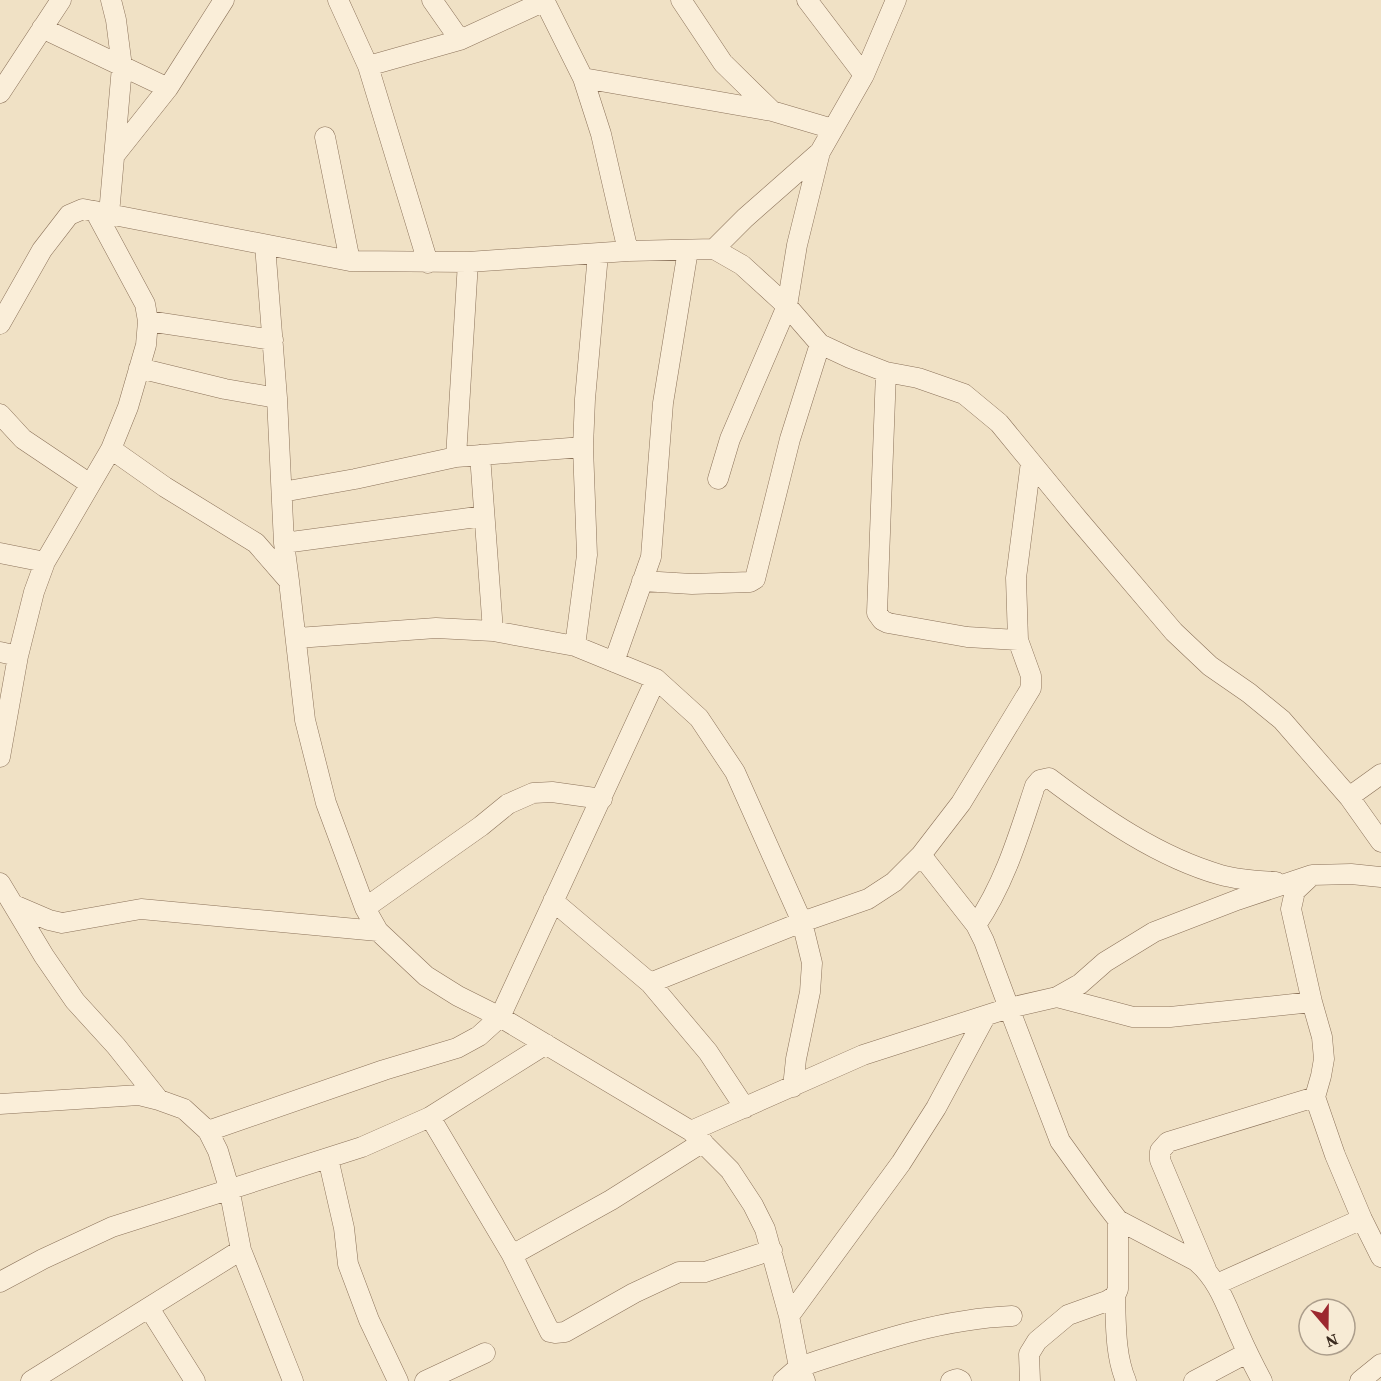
<svg xmlns="http://www.w3.org/2000/svg" width="1381" height="1381" font-family="'Source Serif 4',serif">
  <rect width="100%" height="100%" fill="#f0e1c5"/>
  <g fill="none" stroke-linecap="round" stroke-linejoin="round">
    <defs>
      <path id="minor" d="M338,0L368,66L428,263
        M432,0L460,40
        M544,0L583,78L601,134L628,251
        M681,0L723,63L772,111L833,129
        M807,0L864,75
        M42,28L168,88
        M368,66L460,40L545,1
        M583,78L772,111
        M0,93L61,0
        M325,137L350,261
        M114,156L168,88L224,0
        M109,214L122,67L116,20L111,0
        M265,245L277,398L284,543L289,581
        M714,249L745,218L820,152L864,75L896,0
        M148,321L273,340
        M0,324L42,250L69,215L83,209L350,261L468,262L628,251L714,249L742,265L787,306L820,344L850,358L886,372L918,378L964,394L999,423L1077,518L1174,632L1210,666L1249,693L1282,720L1349,797L1381,842
        M139,368L225,389L277,398
        M886,372L877,613L882,620L888,623L967,637L1018,640
        M0,414L23,439L90,484
        M111,449L165,487L256,543L289,581L305,720L326,803L365,908L378,931L426,976L458,996L500,1017L691,1131L730,1170L753,1205L765,1229L789,1316L799,1367L805,1381
        M480,455L493,631
        M456,457L468,262
        M718,479L730,439L787,306L797,245L820,152
        M282,492L355,479L456,457L583,447
        M284,543L484,516
        M0,553L45,562
        M642,581L692,584L750,582L755,579L790,439L820,344
        M297,638L436,628L493,631L575,646L656,679L699,718L735,772L802,922L812,963L810,992L796,1059L793,1087
        M575,646L587,555L583,447L585,399L598,254
        M0,652L18,656
        M614,662L651,557L663,403L688,250
        M0,757L18,656L34,592L45,562L111,449L128,407L146,345L148,321L145,304L95,211
        M1349,797L1381,774
        M921,855L976,925L984,941L1009,1008L1057,997L1080,984L1105,962L1154,932L1237,900L1312,875
        M1381,877L1351,874L1312,875L1295,891L1291,909L1312,1002L1322,1037L1324,1059L1321,1076L1315,1097L1335,1155L1362,1219L1381,1257
        M0,883L44,956L75,1001L116,1046L159,1100
        M553,901L650,983L708,1052L745,1108
        M14,905L49,920L62,923L141,909L378,931
        M365,908L481,826L508,804L533,793L552,792L602,799
        M976,925C1005,883 1019,834 1035,786L1040,780L1049,778C1101,817 1158,857 1221,875C1239,880 1258,881 1276,882
        M650,983L802,922L868,899L894,882L921,855L961,803L1031,688V676L1018,640L1016,578L1031,462
        M1057,997L1133,1017H1170L1312,1002
        M0,1104L139,1095L159,1100L184,1109L208,1131L218,1151L229,1188L241,1250L293,1381
        M430,1117L512,1255L550,1332L555,1333L565,1332L634,1293L679,1272H705L772,1250
        M208,1131L384,1070L457,1048L479,1036L500,1017L656,679
        M691,1131L863,1055L1009,1008L1060,1141L1101,1198L1118,1220L1196,1261C1219,1280 1227,1308 1239,1334C1246,1350 1254,1366 1262,1381
        M328,1158L344,1228L348,1264L369,1320L398,1381
        M1118,1220V1289L1115,1296C1116,1324 1115,1355 1126,1381
        M512,1255L611,1200L703,1142
        M1206,1269L1160,1160V1151L1168,1142L1315,1097
        M0,1282L43,1259L112,1227L362,1147L430,1117L546,1044
        M1217,1284L1362,1219
        M149,1308L195,1381
        M789,1316L901,1163L936,1108L985,1017
        M31,1381L241,1250
        M425,1381L485,1353
        M783,1381L799,1367C869,1344 938,1319 1012,1316
        M951,1381L957,1379L961,1381
        M1030,1381L1029,1354L1037,1341L1068,1315L1107,1301L1115,1296
        M1194,1381L1247,1353
        M1360,1381L1381,1364"/>
    </defs>
    <use href="#minor" stroke="#8b725a" stroke-width="21"/>
    <use href="#minor" stroke="#faeed9" stroke-width="20"/>
  </g>
  <g transform="translate(1327 1327) rotate(160)"><circle r="28" fill="#f7ebd5" stroke="#ac9e8c" stroke-width="1.5"/>
  <path d="M0-4.5L10 22L0 15L-10 22Z" fill="#9c282f"/>
  <text y="-9" font-size="16" font-weight="bold" text-anchor="middle" fill="#3b2b1f">N</text>
  </g>
</svg>
